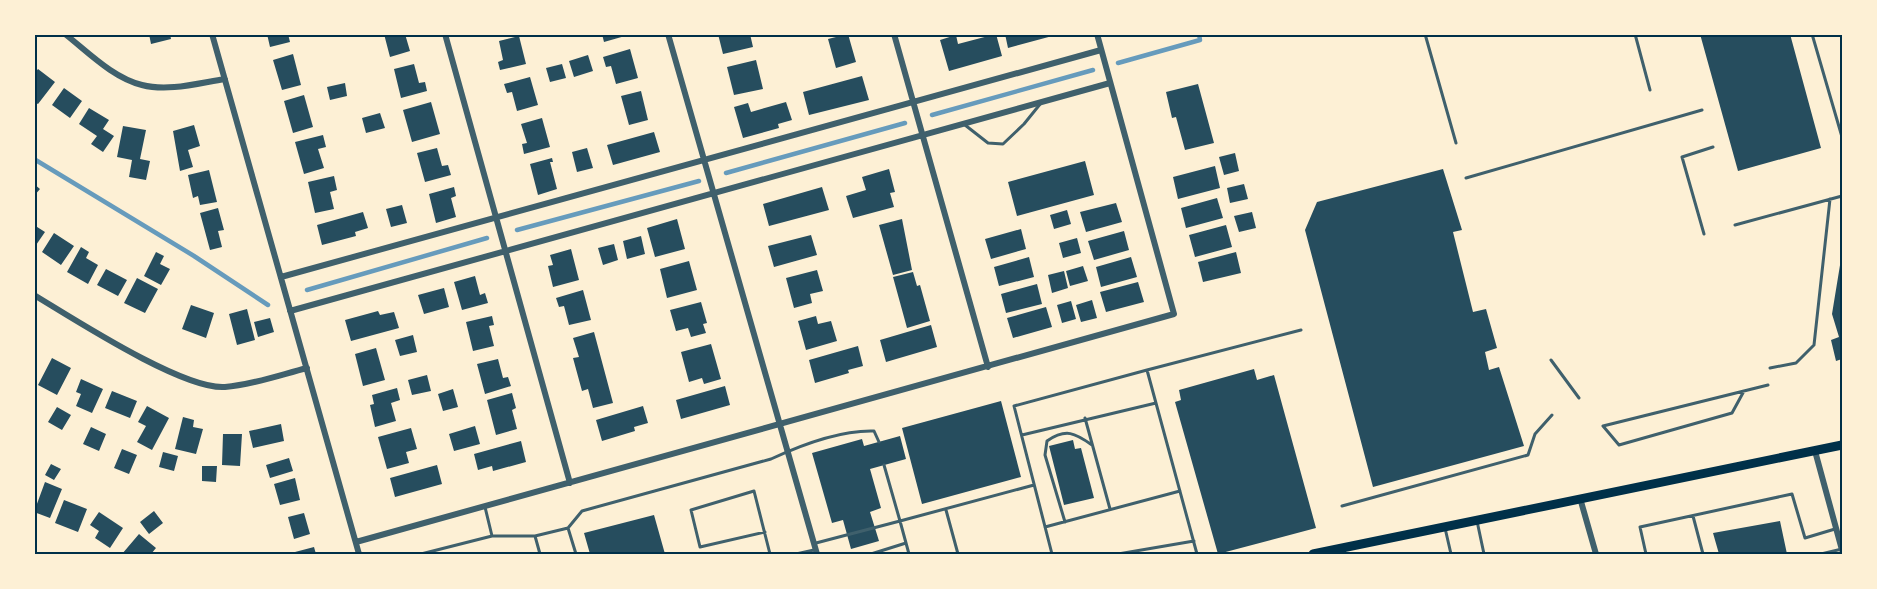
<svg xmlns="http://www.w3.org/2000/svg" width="1877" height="589" font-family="Inter,sans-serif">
  <rect width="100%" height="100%" fill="#fdf0d5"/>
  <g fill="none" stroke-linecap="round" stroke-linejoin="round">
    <path stroke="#669bbc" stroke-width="4.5" d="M1118,63L1200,40L1199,34
      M932,115L1093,70
      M34,159L194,256L268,305
      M726,173L905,123
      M517,230L699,181
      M307,290L487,238"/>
  </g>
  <path fill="#264d5e" d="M149,34H170L171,39L151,44Z
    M267,34H288L290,42L270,47Z
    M384,34H405L410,51L390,57Z
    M602,34H625V36L604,42Z
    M718,34H750L753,47L723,54Z
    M848,34L856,62L836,68L828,39Z
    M996,34L1002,56L949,71L940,40L956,35L958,44Z
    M1005,34H1056V35L1008,48Z
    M1700,34H1790L1821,148L1738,171Z
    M519,36L526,64L500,70L498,62L503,60L499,41Z
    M630,49L638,78L616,84L611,66L606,67L603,57Z
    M293,54L301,85L282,90L273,60Z
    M588,55L593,71L574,77L569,61Z
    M756,60L763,89L734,95L727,67Z
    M414,64L419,83L425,82L427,91L401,98L394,69Z
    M562,64L566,78L550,82L546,68Z
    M38,69L55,82L38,104L34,102V74Z
    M862,76L869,100L809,115L803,92Z
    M530,77L538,105L517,111L512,92L507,93L504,84Z
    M345,83L347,96L330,100L327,87Z
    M1198,84L1214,143L1185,150L1176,117L1172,118L1166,92Z
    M64,88L82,101L70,118L52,105Z
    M641,91L648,120L629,125L621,96Z
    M304,95L313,127L293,133L284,101Z
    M431,102L440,134L412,142L403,110Z
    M786,102L792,120L778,124L779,128L743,138L734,107L748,103L751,112Z
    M89,108L109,120L103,129L114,136L103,152L91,144L97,136L79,124Z
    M380,113L385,128L366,133L362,118Z
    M542,118L550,147L524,154L522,144L527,143L521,124Z
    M194,125L200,146L188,150L193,167L180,171L173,131Z
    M123,126L146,130L140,159L150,161L146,180L129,177L132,160L117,157Z
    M654,132L660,152L613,165L607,145Z
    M323,135L326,147L318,149L324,168L304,174L295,142Z
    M437,148L442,166L448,165L451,175L425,182L417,153Z
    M587,148L593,168L577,172L572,152Z
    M1235,153L1239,171L1224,175L1219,157Z
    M552,158L553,162H550L557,189L538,195L530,164Z
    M1085,161L1094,195L1017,216L1008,182Z
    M1215,166L1220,188L1178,199L1173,177Z
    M889,169L895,192L890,193L894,207L853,218L846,196L866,190L862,177Z
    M1443,169L1462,230L1453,232L1473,312L1486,309L1497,348L1485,352L1489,370L1499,367L1524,446L1373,487L1305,230L1317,202Z
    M209,170L217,202L200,205L198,196L193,198L188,175Z
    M334,176L337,190L330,192L334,209L315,213L308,182Z
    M34,184L40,189L34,196Z
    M1244,184L1248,199L1230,203L1227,188Z
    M454,187L456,196L451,198L456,217L436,223L429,194Z
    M822,187L829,210L769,226L763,204Z
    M1217,198L1223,218L1186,228L1181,208Z
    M1116,203L1122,222L1086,232L1080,212Z
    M402,205L407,223L391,227L386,209Z
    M218,208L224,230L218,231L222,247L210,250L200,213Z
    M1067,210L1071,224L1054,229L1050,215Z
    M363,212L368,228L355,232L356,236L322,245L317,225Z
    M1252,212L1256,228L1239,232L1234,216Z
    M677,219L685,249L655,257L647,228Z
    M902,219L912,270L893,275L879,225Z
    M34,225L45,232L34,248Z
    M1226,225L1232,247L1195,257L1189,235Z
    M1021,229L1026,249L991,259L985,239Z
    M1124,231L1129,250L1094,260L1088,241Z
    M54,233L74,246L61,265L42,252Z
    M811,235L817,255L774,267L768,246Z
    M641,236L645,254L627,259L623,241Z
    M1077,238L1081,253L1063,258L1059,243Z
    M614,244L618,260L603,265L598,248Z
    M81,247L89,252L86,258L98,265L88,284L67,272Z
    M571,249L579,280L553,287L548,266L553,265L550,255Z
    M156,252L164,256L160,264L170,269L161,285L144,276Z
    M1236,252L1241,273L1203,282L1198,262Z
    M1029,257L1034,277L999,286L994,267Z
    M1131,257L1137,277L1101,287L1096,267Z
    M1841,259L1842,359L1836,361L1831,340L1839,337L1832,314Z
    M689,261L697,290L667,298L660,269Z
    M1083,266L1088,281L1070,286L1066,271Z
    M106,269L127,280L118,296L97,285Z
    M817,270L823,291L810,294L812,303L794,308L786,278Z
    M1064,271L1068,288L1052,293L1048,275Z
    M913,272L917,286L920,285L930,321L907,328L893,277Z
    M475,276L480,295L485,293L488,303L462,310L454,282Z
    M137,278L158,289L145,313L124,303Z
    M1138,282L1144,302L1106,312L1100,292Z
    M1037,284L1042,304L1006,313L1001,294Z
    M444,288L449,307L424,314L418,295Z
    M583,290L591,320L569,325L564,306L559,307L556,298Z
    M1092,300L1097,318L1081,322L1076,305Z
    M1071,301L1076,319L1062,323L1057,305Z
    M701,302L707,323L703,324L706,333L691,337L688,328L676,331L670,310Z
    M191,305L214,313L206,338L182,329Z
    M1046,307L1052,327L1013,338L1007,318Z
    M247,309L255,340L237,345L229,314Z
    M378,311L380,315L394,312L399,328L351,341L345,320Z
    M492,316L494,325L489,326L494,346L473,351L466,322Z
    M816,316L818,324L831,321L837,341L806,350L798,321Z
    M270,318L274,332L258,337L254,322Z
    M931,325L937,347L886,362L880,340Z
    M594,332L613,403L593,408L588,389L582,391L573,358L579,357L573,338Z
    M413,335L417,352L400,356L395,340Z
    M711,344L721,379L704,384L702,378L689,382L681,352Z
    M858,346L863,366L848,370L849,373L815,383L809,360Z
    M376,348L385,380L363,386L355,354Z
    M52,358L71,368L57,395L38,385Z
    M498,359L503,378L508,377L511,386L485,394L477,364Z
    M1254,369L1257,380L1274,375L1316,528L1218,554L1175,402L1181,400L1179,390Z
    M427,375L431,391L412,395L408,380Z
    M81,379L103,389L92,413L76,406L81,394L76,392Z
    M725,386L730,405L681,419L676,400Z
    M397,388L400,400L391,403L396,421L375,427L370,405L374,404L372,395Z
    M453,389L458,407L443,411L438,394Z
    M112,391L137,401L130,418L105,408Z
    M512,393L516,408L512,410L517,429L496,435L487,400Z
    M1001,401L1021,477L922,504L902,428Z
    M147,406L169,418L152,450L137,442L146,426L138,422Z
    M643,406L648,423L634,427L635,431L602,441L596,420Z
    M57,407L71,415L62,430L48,422Z
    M183,417L194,420L193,427L203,429L196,454L175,449Z
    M281,424L284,441L253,448L249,431Z
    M475,426L480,444L454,451L449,434Z
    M91,427L106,434L99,451L83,444Z
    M411,428L417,449L406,452L409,463L387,469L378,437Z
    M223,434H242L240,466L222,465Z
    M900,436L906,459L870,469L881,508L870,512L879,541L851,549L843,520L832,523L812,453L862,439L864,446Z
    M1073,440L1075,449L1081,448L1094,498L1064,505L1049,446Z
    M521,441L526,462L493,471L492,466L478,470L474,454Z
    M122,449L137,455L129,474L114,468Z
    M163,452L178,456L174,471L159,467Z
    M289,458L293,471L270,478L266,465Z
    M51,464L61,469L54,480L45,475Z
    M437,465L442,484L395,497L390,478Z
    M202,466H217L216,482L202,481Z
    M295,478L300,500L280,505L274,484Z
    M45,482L62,489L50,518L34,512Z
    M64,500L87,509L78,532L55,523Z
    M154,511L163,523L149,534L140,522Z
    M99,512L123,528L110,548L95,538L99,531L90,525Z
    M304,513L310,534L294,539L288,517Z
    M654,515L665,554H590L584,533Z
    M1780,521L1787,554H1719L1713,533Z
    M139,534L156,548L151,554H122Z
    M314,547L316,554H296L295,552Z"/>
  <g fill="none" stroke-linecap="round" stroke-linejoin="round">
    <path stroke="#3f606c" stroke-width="3" d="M1425,34L1456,143
      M1635,34L1650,90
      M1812,34L1842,137
      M965,125L988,143L1003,144L1024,124L1041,103
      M1466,178L1702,110
      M1735,225L1842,196
      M1704,234L1682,157L1713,147
      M1551,360L1579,398
      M1770,368L1796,363L1814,345L1830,199
      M1744,391L1732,413L1619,445L1603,426L1768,385
      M1085,418L1110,509
      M1022,435L1156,403
      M1342,506L1528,455L1535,434L1552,415
      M485,507L492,536
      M946,510L958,554
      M1693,516L1703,554
      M1477,521L1484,554
      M1065,522L1045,455L1047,441C1066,428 1075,433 1092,445
      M1045,527L1180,491
      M568,528L576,554
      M1445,528L1451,554
      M765,532L700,547L691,510L754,491L770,554
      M816,543L900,521L884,465
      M421,554L492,536H535
      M540,554L535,536L568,528L582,511L771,459C801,445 840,430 874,431L879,442
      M796,554L814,550
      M871,554L906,543
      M909,554L900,521L1034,485
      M1052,554L1014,406L1147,370
      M1118,554L1194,541
      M1197,554L1147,370L1301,330
      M1646,554L1640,527L1792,494L1805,538L1835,529
      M1821,554L1842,549"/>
    <path stroke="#3f606c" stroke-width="6" d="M65,34C88,52 113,78 142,85C168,92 199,83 225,79
      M212,34L359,554
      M445,34L570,483
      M668,34L817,554
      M894,34L988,367
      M281,277L1101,50
      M34,295C74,319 183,390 225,387C252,385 280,375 307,368
      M290,311L1110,83
      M1815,451L1842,550
      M1580,498L1596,554
      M356,542L1174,314L1097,34"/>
    <path stroke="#003049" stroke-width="9" d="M1313,554L1842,445"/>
  </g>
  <rect width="1877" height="589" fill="none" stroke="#fdf0d5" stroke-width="72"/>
  <rect x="36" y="36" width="1805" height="517" fill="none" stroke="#003049" stroke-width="2"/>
</svg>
